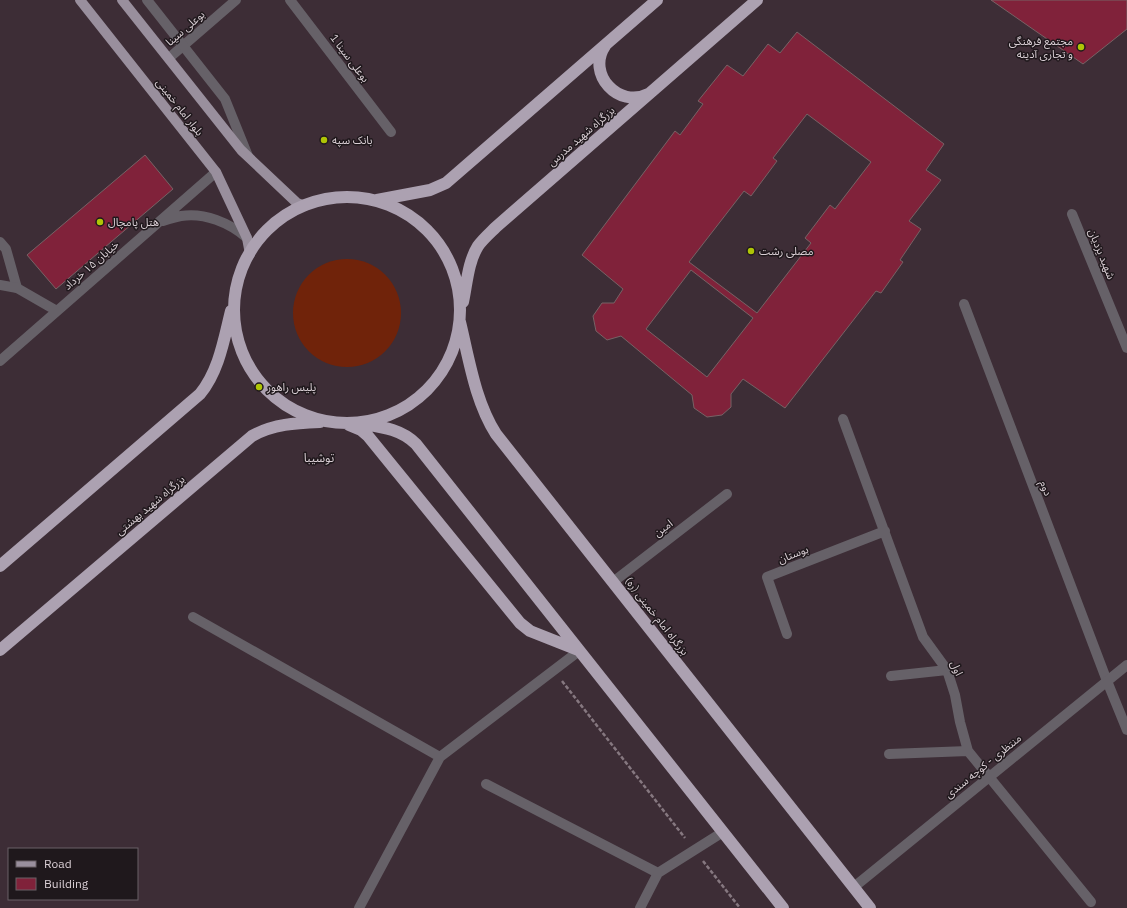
<svg xmlns="http://www.w3.org/2000/svg" width="1127" height="908" font-family="'IBM Plex Sans','Noto Sans Arabic',sans-serif">
  <rect width="100%" height="100%" fill="#3d2d36"/>
  <path fill="#70230a" d="M293 313a54 54 0 1 1 108 0a54 54 0 1 1-108 0Z"/>
  <path fill="#80223a" stroke="#776265" fill-rule="evenodd" d="M991,0H1127V29L1083,64Z
    M797,32L944,144L926,170L941,180L909,221L921,229L900,260L903,262L881,293L876,291L785,408L743,379L731,394V407L722,415L707,417L694,408L692,395L621,336L607,340L596,331L593,316L602,303H614L623,289L582,255L675,131L680,135L703,104L698,101L727,65L743,76L768,44L780,53ZM807,114L871,162L835,209L830,205L805,238L811,243L757,313L689,262L744,191L751,196L777,161L773,158ZM691,270L753,318L707,377L646,329Z
    M145,155L173,189L56,289L27,255Z"/>
  <g fill="none" stroke-linecap="round" stroke-linejoin="round">
    <path stroke="#867880" stroke-width="2.5" stroke-dasharray="4 2" stroke-linecap="butt" d="M562,681L685,838
      M703,861L740,908"/>
    <path stroke="#666168" stroke-width="10" d="M290,0L391,132
      M169,58L236,0
      M1072,214L1127,348
      M0,242L6,249L17,288
      M964,304L1107,681
      M843,419L923,637L947,670L955,695L960,722L968,751L1091,902
      M613,582L727,494
      M193,617L440,757L579,651
      M787,634L767,577L885,531
      M891,676L947,670
      M889,754L968,751
      M486,784L658,873L723,832
      M359,908L440,757
      M640,908L658,873"/>
    <path stroke="#666168" stroke-width="10" d="M147,0L225,99L248,156
      M163,221C169,219 175,217 181,216C204,212 230,223 247,238
      M0,285L17,288L57,311
      M0,361L216,172
      M1107,681L1127,730
      M854,887L1127,665"/>
    <path stroke="#998f9d" stroke-width="10" d="M80,0L216,172L247,238L250,254
      M122,0L241,150L297,203L305,206"/>
    <path stroke="#aca1b1" stroke-width="12" d="M605,46C586,74 619,109 648,94
      M234 310a113 113 0 1 1 226 0a113 113 0 1 1-226 0Z
      M377,200L430,190L446,183L657,0
      M463,302C467,283 468,262 478,246C483,239 490,233 496,227L757,0
      M460,322C469,359 475,401 496,434L870,908
      M362,424C382,427 401,429 416,444L783,908
      M349,425L361,430L368,436L520,623L530,631L578,650
      M0,566L200,394C219,371 224,339 231,311
      M0,650L252,436C273,424 296,423 320,422"/>
  </g>
  <g fill="#afc506" stroke="#1f181c" stroke-width="1.5">
    <circle cx="1081" cy="47" r="4"/>
    <circle cx="324" cy="140" r="4"/>
    <circle cx="100" cy="222" r="4"/>
    <circle cx="751" cy="251" r="4"/>
    <circle cx="259" cy="387" r="4"/>
  </g>
  <g text-anchor="middle" dominant-baseline="central" stroke-width="3" stroke-linejoin="round" paint-order="stroke">
    <g font-size="11" fill="#dacfd5" stroke="#1f181c">
      <text transform="translate(185 28) rotate(-41)">بوعلی سینا</text>
      <text transform="translate(350 58) rotate(53)">بوعلی سینا 1</text>
      <text transform="translate(180 107) rotate(52)">بلوار امام خمینی</text>
      <text transform="translate(581 136) rotate(-41)">بزرگراه شهید مدرس</text>
      <text transform="translate(1102 254) rotate(68)">شهید یزدیان</text>
      <text transform="translate(91 265) rotate(-41)">خیابان ۱۵ خرداد</text>
      <text transform="translate(1046 488) rotate(69)">دوم</text>
      <text transform="translate(150 505) rotate(-40)">بزرگراه شهید بهشتی</text>
      <text transform="translate(663 528) rotate(-37)">امین</text>
      <text transform="translate(793 554) rotate(-21)">بوستان</text>
      <text transform="translate(657 616) rotate(52)">بزرگراه امام خمینی (ره)</text>
      <text transform="translate(957 668) rotate(66)">اول</text>
      <text transform="translate(983 766) rotate(-39)">منتظری - کوچه سندی</text>
    </g>
    <g font-size="11" fill="#dacfd5" stroke="#1f181c" text-anchor="start">
      <text x="1073" y="41" text-anchor="end">مجتمع فرهنگی<tspan x="1073" dy="13">و تجاری آدینه</tspan></text>
      <text x="332" y="140">بانک سپه</text>
      <text x="108" y="222">هتل پامچال</text>
      <text x="759" y="251">مصلی رشت</text>
      <text x="267" y="387">پلیس راهور</text>
    </g>
    <g font-size="12" fill="#dacfd5" stroke="#1f181c">
      <text x="319" y="457">توشیبا</text>
    </g>
  </g>
  <rect x="8" y="848" width="130" height="52" fill="#1f181c" stroke="#6a6166"/>
  <rect x="16" y="861" width="20" height="6" fill="#998f9d" stroke="#6a6166"/>
  <text x="44" y="868" font-size="12" fill="#dacfd5">Road</text>
  <rect x="16" y="878" width="20" height="12" fill="#80223a" stroke="#6a6166"/>
  <text x="44" y="888" font-size="12" fill="#dacfd5">Building</text>
</svg>
